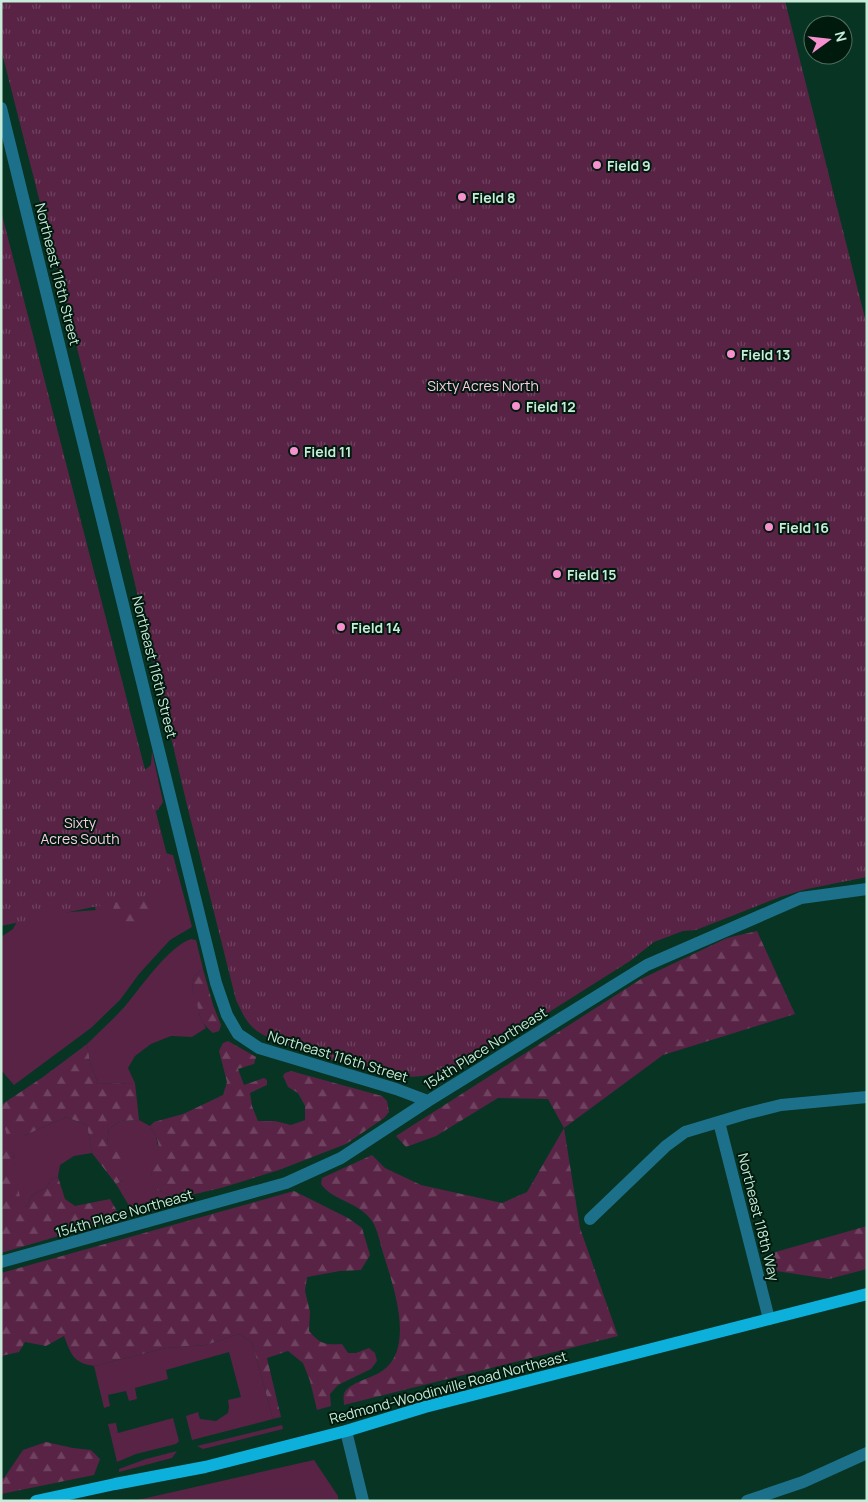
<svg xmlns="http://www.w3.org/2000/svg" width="868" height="1502" font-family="Manrope,sans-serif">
  <defs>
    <pattern id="forest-firs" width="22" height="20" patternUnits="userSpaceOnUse" patternTransform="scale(1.25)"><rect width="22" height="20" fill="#592346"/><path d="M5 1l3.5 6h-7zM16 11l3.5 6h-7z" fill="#6f4360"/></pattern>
    <pattern id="park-tufts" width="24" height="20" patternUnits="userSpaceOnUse" patternTransform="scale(1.25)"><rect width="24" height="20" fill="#592346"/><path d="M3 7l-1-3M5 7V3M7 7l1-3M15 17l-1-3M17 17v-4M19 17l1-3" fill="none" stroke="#6f4360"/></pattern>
  </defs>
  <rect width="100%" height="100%" fill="#073423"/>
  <path fill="#592346" d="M152,751L163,802L158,810L92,826L141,773L151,765Z
    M162,852L173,855L192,927L170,940L139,974L120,1000L91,1028L14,1085L1,1070V937L13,929L20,916L96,910L83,883Z
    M191,939L196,940L203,969L194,976L192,990L198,998L199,1014L206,1028L192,1037L171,1036L151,1044L135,1056L128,1068L135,1083L98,1084L90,1062L87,1044C100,1031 114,1019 126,1005C142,986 168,947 191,939Z
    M1,1114L8,1136H23L66,1117L87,1125L92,1153L74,1156L60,1165L58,1177L51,1179L47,1187L31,1196L27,1207L20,1205L13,1153L4,1151L1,1156Z
    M139,1120L150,1126L156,1136L159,1151L151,1173L157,1190L178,1198L131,1209L116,1184L124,1180L107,1143L109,1129L120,1121Z
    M239,1334L252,1342L273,1419L192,1440L186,1416L198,1412L200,1419L216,1421L228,1413L229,1407L228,1400L241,1397L229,1352L166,1370L168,1379L135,1388L137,1399L129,1401L126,1391L108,1395L110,1406L104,1408L94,1366L166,1348L206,1345Z
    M173,1418L179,1441L176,1444L136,1454L117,1462L108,1424L116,1423L118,1433Z
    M282,1425L283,1429L203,1449L197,1446Z
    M177,1451L172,1458L119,1472V1469L146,1459Z
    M314,1460L338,1496V1501H133Z"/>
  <path fill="url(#forest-firs)" d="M141,891L155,901L158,911L146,923L121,924L111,914L118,896Z
    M757,931L795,1014L663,1055L564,1128L580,1228L618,1336L344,1405C344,1402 343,1397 344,1394C347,1383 373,1378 382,1371C416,1348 393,1285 383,1253C380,1243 378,1230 372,1221C358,1201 334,1202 321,1184L322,1178L372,1155L385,1168L421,1185L502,1203L527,1192L564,1128L548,1099L498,1098L436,1136L406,1147L396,1136L641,979L727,938Z
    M203,969L213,1005L221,1025L219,1031L213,1033C207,1028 201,1021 199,1013C196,1002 199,999 192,990L194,976Z
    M228,1041L256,1057L254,1064L238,1069L244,1085L264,1078L267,1080V1085L250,1093L252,1106L258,1121H275L291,1125L305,1120V1106L298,1093L288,1087L283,1076L285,1073L291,1071L382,1096L387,1101L389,1112L384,1118L346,1144L279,1170L221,1188L178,1198L157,1190C155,1185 151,1177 151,1171C155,1150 166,1150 150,1126L154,1122L183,1114L223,1095L227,1082L219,1051L223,1043Z
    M87,1044L90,1062L98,1084L135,1083L139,1120L120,1121L109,1129L107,1143L123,1157L124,1180L116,1184L92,1153L87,1125L66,1117L23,1136H7L1,1114V1105L43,1077Z
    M4,1150L13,1153L21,1205L27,1207L31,1196L47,1187L51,1179L58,1177L65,1199L75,1206L110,1199L117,1211L113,1220L1,1253V1156Z
    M294,1191L348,1218L362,1228L370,1255L361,1270L340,1271L307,1277L305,1291L310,1312L309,1331C320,1344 325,1345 342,1344L348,1353H356L369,1348L375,1353L377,1361L371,1369L338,1385L330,1394L331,1406L317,1410L310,1381L303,1363L288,1351L267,1358L281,1417L273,1419L252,1342L239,1334L206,1345L166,1348L94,1366C73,1363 71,1354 64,1336L46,1346L25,1342L19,1352L1,1356V1273Z
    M867,1226V1269L829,1279L776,1271L772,1253Z
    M46,1442L73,1448L91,1450L100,1459L94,1475L1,1494V1478H4L23,1450Z"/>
  <path fill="url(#park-tufts)" d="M1,1H785L867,326V877L807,889L780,897L696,930L683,931L654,942L630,961L462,1067C443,1072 425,1077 406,1077C383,1077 274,1045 257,1031C246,1023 242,1012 236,1000L186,801L110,478L1,49Z
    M1,211L176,890L1,926Z"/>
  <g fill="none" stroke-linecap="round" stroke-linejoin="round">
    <path stroke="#1c708a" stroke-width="12" d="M1,108L216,983L227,1015L238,1034L259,1048L396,1089L428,1101
      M719,1122L769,1319
      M590,1219L666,1146L685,1132L745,1114L781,1105L867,1097
      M1,1262L286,1183L341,1158L428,1101L647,965L801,898L867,889
      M346,1431L363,1501
      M747,1501L803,1482L867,1453"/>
    <path stroke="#0cb0db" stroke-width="12" d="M36,1501L115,1484L205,1467L346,1431L425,1407L867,1294"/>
  </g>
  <g fill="#f790cf" stroke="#001a0e" stroke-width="2">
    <circle cx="597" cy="165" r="5"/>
    <circle cx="462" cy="197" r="5"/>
    <circle cx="731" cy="354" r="5"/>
    <circle cx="516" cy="406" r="5"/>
    <circle cx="294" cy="451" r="5"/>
    <circle cx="769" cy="527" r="5"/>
    <circle cx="557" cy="574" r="5"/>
    <circle cx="341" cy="627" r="5"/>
  </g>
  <g text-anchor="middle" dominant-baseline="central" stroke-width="4" stroke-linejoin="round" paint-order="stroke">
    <g font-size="14" font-weight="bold" fill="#c6ebd8" stroke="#001a0e" text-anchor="start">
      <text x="607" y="165">Field 9</text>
      <text x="472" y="197">Field 8</text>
      <text x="741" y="354">Field 13</text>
      <text x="526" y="406">Field 12</text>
      <text x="304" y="451">Field 11</text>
      <text x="779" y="527">Field 16</text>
      <text x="567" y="574">Field 15</text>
      <text x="351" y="627">Field 14</text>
    </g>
    <g font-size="14" fill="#c6ebd8" stroke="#001a0e">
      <text transform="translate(58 274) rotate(76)">Northeast 116th Street</text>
      <text transform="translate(155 667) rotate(76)">Northeast 116th Street</text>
      <text transform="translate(485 1048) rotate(-32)">154th Place Northeast</text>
      <text transform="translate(338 1056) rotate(17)">Northeast 116th Street</text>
      <text transform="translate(124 1213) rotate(-16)">154th Place Northeast</text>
      <text transform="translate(759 1217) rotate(76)">Northeast 118th Way</text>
      <text transform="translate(448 1387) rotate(-15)">Redmond-Woodinville Road Northeast</text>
    </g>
    <g font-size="14" fill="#fccce7" stroke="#001a0e">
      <text x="483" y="385">Sixty Acres North</text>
      <text x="80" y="822">Sixty<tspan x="80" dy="16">Acres South</tspan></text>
    </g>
  </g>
  <rect width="868" height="1502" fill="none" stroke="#c6ebd8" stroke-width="5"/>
  <g transform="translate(828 40) rotate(75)"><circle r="24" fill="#001a0e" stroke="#4f6e5f"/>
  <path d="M0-4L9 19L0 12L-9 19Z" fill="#f790cf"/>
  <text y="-8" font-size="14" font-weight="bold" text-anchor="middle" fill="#c6ebd8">N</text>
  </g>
</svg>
